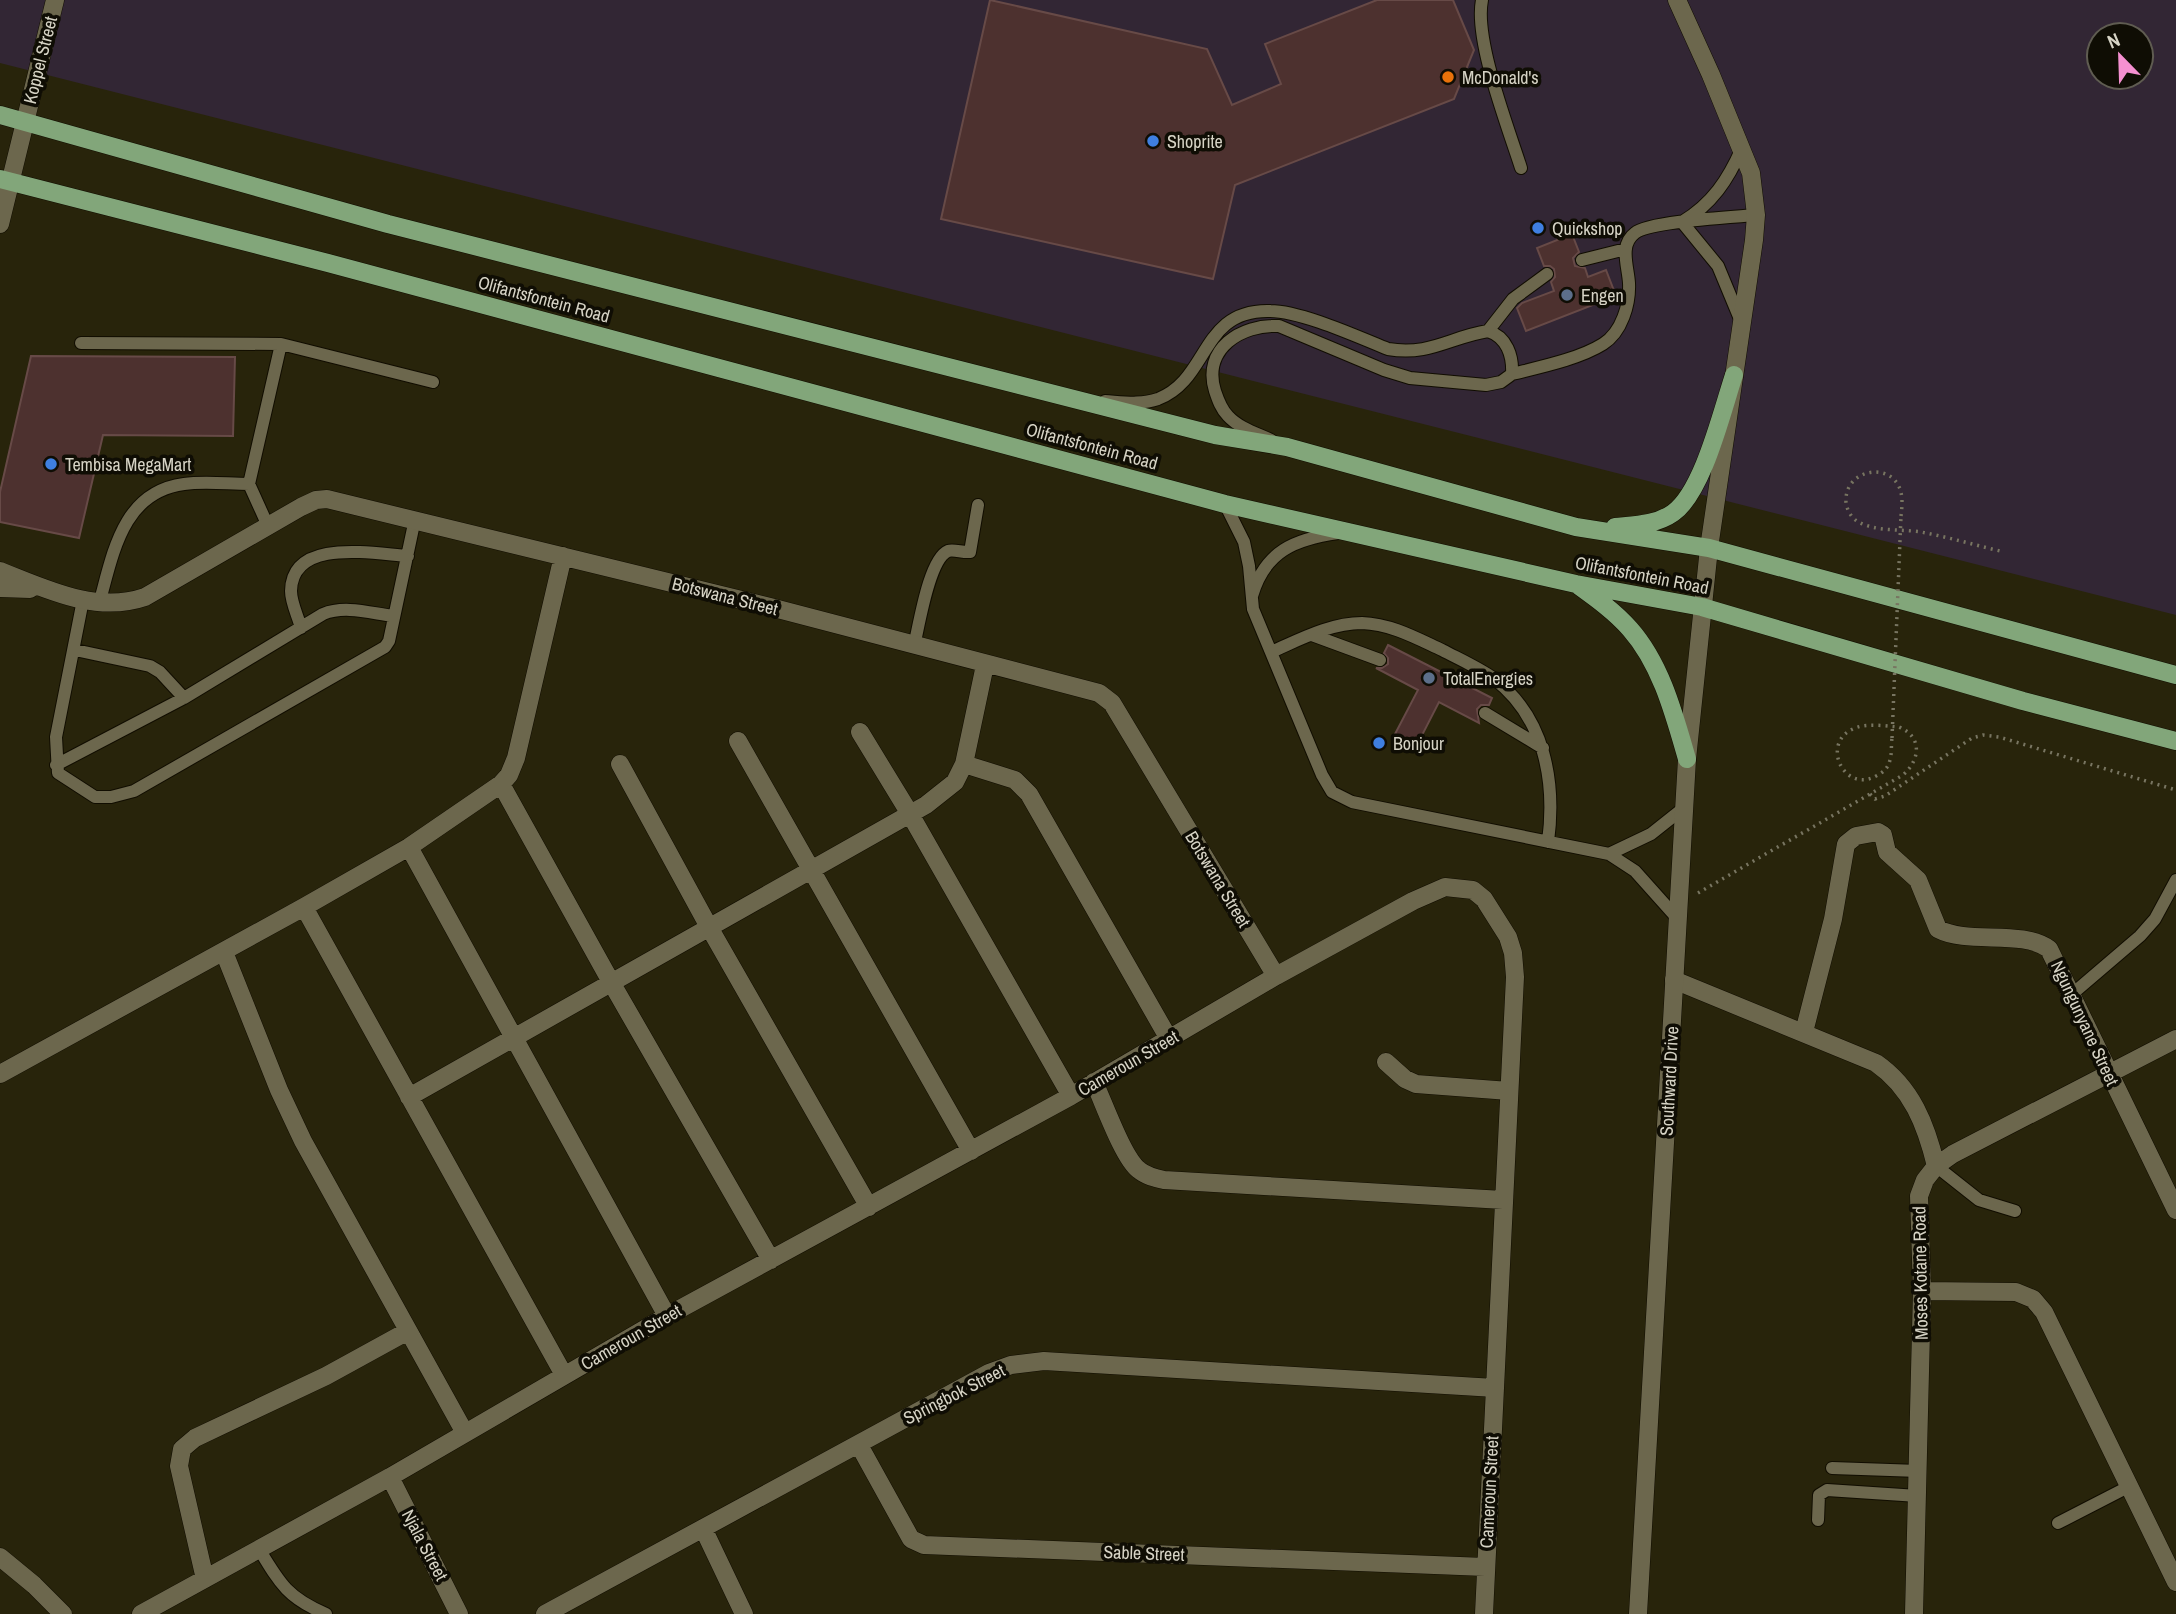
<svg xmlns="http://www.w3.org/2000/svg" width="2176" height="1614" font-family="'Archivo Narrow',sans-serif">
  <rect width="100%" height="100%" fill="#28240b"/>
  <path fill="#322634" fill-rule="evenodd" d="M0,0H2176V615L0,63ZM2099,35H2141V77H2099Z"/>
  <path fill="#4d312f" stroke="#674a47" stroke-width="2" d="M990,0L1207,49L1232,105L1281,84L1265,44L1377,0H1453L1474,50L1454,99L1235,185L1213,279L941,219Z
    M1572,234L1579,252L1573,258L1575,266L1585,268L1588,277L1606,270L1616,296L1526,331L1517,308L1522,303L1554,291L1551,282L1555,277L1554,269L1550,266H1544L1537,248Z
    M31,356L235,357L233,436L103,435L79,538L0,522V492Z
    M1388,645L1492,698L1489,705H1481L1477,709L1479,723L1439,702L1417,745L1395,734L1418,690L1376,668H1382L1388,664V658L1384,653Z"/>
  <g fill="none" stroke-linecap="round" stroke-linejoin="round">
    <defs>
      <path id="service" d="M1482,0C1474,40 1508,127 1521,168
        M1582,260L1626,249
        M1740,319L1718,266L1682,222C1712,204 1728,180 1742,148
        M1488,331L1513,299L1547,274
        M81,343L281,344L433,382
        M1512,374C1540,367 1579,359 1603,344C1622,332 1630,304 1629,283C1628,266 1619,245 1635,233C1649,221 1734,217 1756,215
        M1105,401C1122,402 1141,405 1158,399C1210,379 1200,309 1270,311C1301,311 1358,337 1388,349C1430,356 1450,337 1488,331C1507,337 1513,356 1512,374L1501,382L1486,385L1410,378L1384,370L1279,326C1241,324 1202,349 1215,391C1218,400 1221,409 1228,416C1239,428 1256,433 1271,440
        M1225,504L1244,542L1249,566L1253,609L1322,775L1332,792L1352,802L1609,854L1635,871L1677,918
        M268,526L249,484L281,344
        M1252,596C1265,551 1295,539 1338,533
        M83,600L56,737L58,773L95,797H111L134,791L385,647L389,641L415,519
        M99,604C113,554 122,492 184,484C205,481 228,484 249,484
        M301,628C298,616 291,603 291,591C292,537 374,554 408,556
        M1312,635L1380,660
        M914,646C919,626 929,559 948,551C954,549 963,553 970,552L978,505
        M75,650L150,666L160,672L184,698
        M1271,652C1299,640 1330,623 1362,623C1391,624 1416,638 1442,650C1459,659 1477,667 1493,678C1545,717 1556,782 1548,842
        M1485,713L1543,748
        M56,765L184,698L323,614C345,605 370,613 393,616
        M1609,854L1651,834L1685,807
        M2071,995L2140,936L2155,919L2176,880
        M1936,1166L1979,1200L2015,1211
        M1832,1468L1919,1471
        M1818,1520L1819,1495L1827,1490L1918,1496
        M2058,1523L2130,1486
        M259,1549C280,1584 288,1598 326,1614"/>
      <path id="minor" d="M0,224L55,0
        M0,571C46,589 96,614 145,597L301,507L316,500L327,499L774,608L1099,693L1112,703L1276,976
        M0,588L30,589
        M985,665L964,764L1015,780L1029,794L1169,1039
        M860,732L910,814L1071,1096
        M738,741L971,1151
        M620,764L709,927L869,1207
        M501,784L611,982L771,1260
        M409,847L667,1316
        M304,907L564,1375
        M224,952L279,1090L303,1141L465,1433
        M1674,980L1876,1063C1912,1088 1926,1125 1936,1166
        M1804,1032L1833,919L1846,844L1856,836L1878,832L1883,835L1887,852L1918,880L1938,929C1968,945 2022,929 2049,949L2176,1210
        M1386,1062L1405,1079L1416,1084L1509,1091
        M0,1074L304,907L409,847L501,784L509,775L516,758L563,556
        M1094,1082C1104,1103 1123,1158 1139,1170C1146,1176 1155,1178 1164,1180L1503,1200
        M409,1097L926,805L955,782L964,764
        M1922,1291L2016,1292L2033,1299L2044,1312L2176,1582
        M859,1445L911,1539L924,1545L1485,1567
        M390,1477L459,1614
        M703,1528L744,1614
        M0,1557L34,1585L63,1614
        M205,1579L179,1466L182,1449L195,1438L326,1376L408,1331
        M141,1614L390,1477L667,1316L1071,1096L1276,976L1413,901L1445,887L1473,890L1484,899L1508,937L1513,953L1515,977L1484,1614
        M545,1614L989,1373L1011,1365L1044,1361L1495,1388
        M1914,1614L1922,1291L1919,1196L1925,1180L1936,1166L1953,1154L2176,1039"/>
      <path id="tertiary" d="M1677,0L1711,75L1751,173L1756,215L1754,240L1709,548"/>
      <path id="secondary" d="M1638,1614L1687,759L1709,548"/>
      <path id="primary" d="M0,115L388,224L1215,435L1287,447L1576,527L1709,548L2176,675
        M0,179L328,263L1225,504L1576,584L1702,607L2023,701L2176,741
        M1615,527C1635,525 1656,525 1673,513C1703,492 1722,411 1734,375
        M1579,586C1597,599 1615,612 1630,629C1661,664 1674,714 1687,759"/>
    </defs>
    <use href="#service" stroke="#110d00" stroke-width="14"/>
    <use href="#minor" stroke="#110d00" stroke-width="19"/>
    <use href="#tertiary" stroke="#110d00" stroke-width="19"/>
    <use href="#secondary" stroke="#110d00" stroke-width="19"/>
    <use href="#primary" stroke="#110d00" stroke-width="19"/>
    <path stroke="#787561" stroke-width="3.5" stroke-dasharray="2 5" stroke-linecap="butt" d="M1901,516C1902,507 1903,498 1900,489C1890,462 1848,469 1846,498C1845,506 1850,517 1857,521C1876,533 1904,528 1926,533C1951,538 1975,545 2000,551
      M1870,794L1875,799L1885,796L1972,738L1983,735L1999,737L2176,790
      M1698,893L1903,775C1920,760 1923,737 1899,727C1885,726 1868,723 1855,728C1819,742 1844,794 1876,776C1884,772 1888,768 1890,760C1892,753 1891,745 1892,738"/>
    <use href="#service" stroke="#6c674d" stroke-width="12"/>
    <use href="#minor" stroke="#6c674d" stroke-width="18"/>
    <use href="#tertiary" stroke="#6c674d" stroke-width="18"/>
    <use href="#secondary" stroke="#6c674d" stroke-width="18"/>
    <use href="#primary" stroke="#82a67a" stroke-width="18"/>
    <path stroke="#787561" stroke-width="3.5" stroke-dasharray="2 5" stroke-linecap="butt" d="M1892,738L1901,516"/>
  </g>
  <circle fill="#e8710a" stroke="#0f0d04" stroke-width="2.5" cx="1448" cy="77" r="7"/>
  <g fill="#3f7fe0" stroke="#0f0d04" stroke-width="2.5">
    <circle cx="1153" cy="141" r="7"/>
    <circle cx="1538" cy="228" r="7"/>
    <circle cx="51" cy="464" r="7"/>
    <circle cx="1379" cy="743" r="7"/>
  </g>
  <g fill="#5c6f8a" stroke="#0f0d04" stroke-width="2.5">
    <circle cx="1567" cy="295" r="7"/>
    <circle cx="1429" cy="678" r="7"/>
  </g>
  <g text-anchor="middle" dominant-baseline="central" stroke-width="7" stroke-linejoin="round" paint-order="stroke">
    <g font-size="18" fill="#d6d3c5" stroke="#0f0d04">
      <text transform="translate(40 60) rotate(-76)">Koppel Street</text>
      <text transform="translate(544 299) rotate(15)">Olifantsfontein Road</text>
      <text transform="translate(1092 446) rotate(15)">Olifantsfontein Road</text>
      <text transform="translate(1642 575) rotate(11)">Olifantsfontein Road</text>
      <text transform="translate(725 596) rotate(14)">Botswana Street</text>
      <text transform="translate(1218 879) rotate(59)">Botswana Street</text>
      <text transform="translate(2085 1023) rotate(65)">Ngungunyane Street</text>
      <text transform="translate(1128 1063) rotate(-30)">Cameroun Street</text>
      <text transform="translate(1669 1081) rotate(-87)">Southward Drive</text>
      <text transform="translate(1920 1273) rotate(-91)">Moses Kotane Road</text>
      <text transform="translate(631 1337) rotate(-30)">Cameroun Street</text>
      <text transform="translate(954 1394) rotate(-27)">Springbok Street</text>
      <text transform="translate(1489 1492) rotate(-87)">Cameroun Street</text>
      <text transform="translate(425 1545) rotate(62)">Njala Street</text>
      <text transform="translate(1144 1553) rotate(2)">Sable Street</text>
    </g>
    <g font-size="18" fill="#d6d3c5" stroke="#0f0d04" text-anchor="start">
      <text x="1462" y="77">McDonald's</text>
      <text x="1167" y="141">Shoprite</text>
      <text x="1552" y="228">Quickshop</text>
      <text x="1581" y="295">Engen</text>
      <text x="65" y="464">Tembisa MegaMart</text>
      <text x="1443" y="678">TotalEnergies</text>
      <text x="1393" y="743">Bonjour</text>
    </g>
  </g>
  <g transform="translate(2120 56) rotate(337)"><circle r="33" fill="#0f0d04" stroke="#5f5c51" stroke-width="2"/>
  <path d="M0-5L12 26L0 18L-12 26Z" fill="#f590d1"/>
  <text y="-10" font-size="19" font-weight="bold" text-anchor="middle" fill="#d6d3c5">N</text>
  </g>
</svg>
